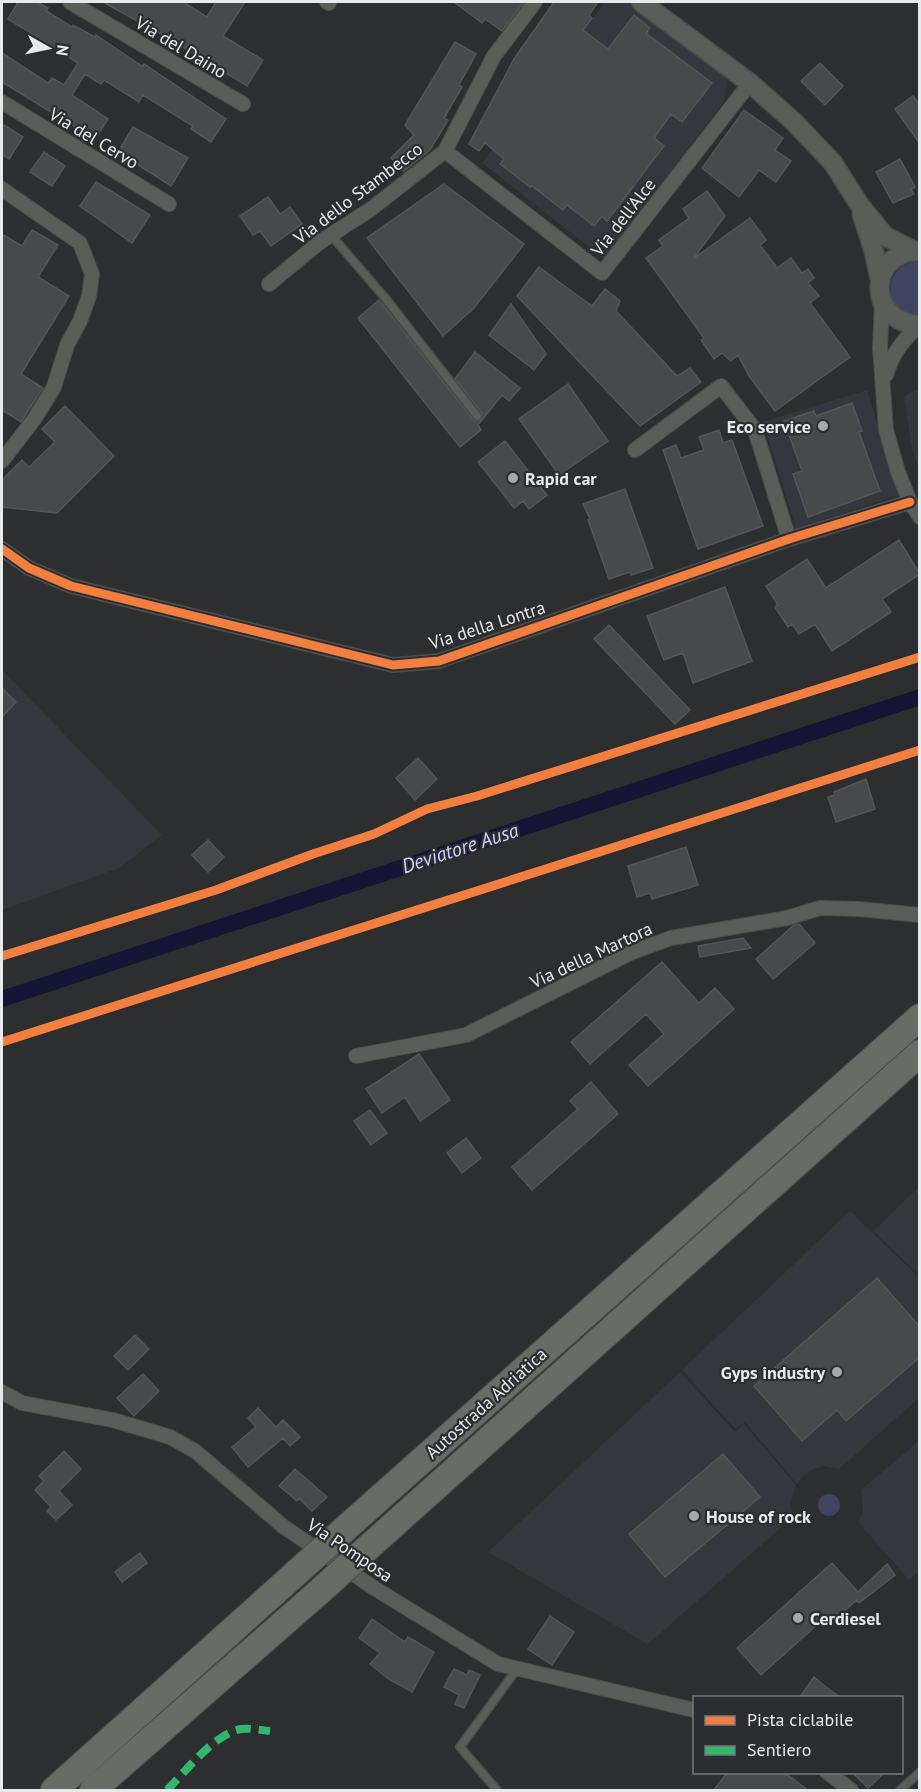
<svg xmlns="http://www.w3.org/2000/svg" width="921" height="1792" font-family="'PT Sans',sans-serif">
  <rect width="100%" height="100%" fill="#2d2e2f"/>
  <path fill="#35373e" d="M605,2H629L727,74L725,100L604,259L482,163Z
    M919,388V469L912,449L904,396Z
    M867,390L900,495L796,528L763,422Z
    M2,670L162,835L119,868L2,910Z
    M919,1187V1275L873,1231Z
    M850,1211L919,1277V1398L839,1469L824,1466L814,1469L805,1474L797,1484L745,1422L735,1429L682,1370Z
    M680,1372L735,1432L744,1424L796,1485L790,1503L793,1517L648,1644L488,1552Z
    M919,1441V1571L909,1580L858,1522L863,1511L861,1490Z"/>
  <path fill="#404463" d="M919,261V317C882,317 880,263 919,261Z
    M818 1505a11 11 0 1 1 22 0a11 11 0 1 1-22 0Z"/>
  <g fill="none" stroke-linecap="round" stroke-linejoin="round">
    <path stroke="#131534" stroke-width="16" d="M2,999L920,697"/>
  </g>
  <path fill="#48494a" stroke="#555556" stroke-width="1.5" d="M18,2H37L48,8L46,11L72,27L73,25L95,37L96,35L142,66L144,64L226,119L211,142L191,129L193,126L143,95L139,102L104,80L101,84L85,74L72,95L108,119L95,139L2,82V53L48,83L52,78L64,85L78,63L8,19Z
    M103,2H183L207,17L216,2H245L223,36L263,60L247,86L170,39Z
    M454,2H524L502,31L485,19L482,23Z
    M554,2H598L589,15L592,18L583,30L608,49L634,15L650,28L646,33L712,83L682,122L671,114L654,138L664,146L607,221L602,216L594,226L567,205L563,210L532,186L530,187L500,164L504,159L485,143L479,151L469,144L514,59Z
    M455,42L476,54L459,85L462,87L444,118L448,120L430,150L404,171L391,158L414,135L405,125Z
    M820,63L843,86L825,105L801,81Z
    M913,96L920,105V144L895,109Z
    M744,110L783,138L775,150L791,161L776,182L759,170L739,197L702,168Z
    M2,124L23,137L9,159L2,154Z
    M133,127L188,158L171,186L118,152Z
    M44,152L65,166L52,186L30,172Z
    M900,159L915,187L911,189L914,194L893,203L876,172Z
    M96,182L150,215L132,243L80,206Z
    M444,184L524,244L474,308L443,336L367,238Z
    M707,191L725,216L693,259L750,218L766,240L760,245L777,268L791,258L802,273L808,269L814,278L808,283L819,296L810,303L850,357L775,411L749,376L738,355L731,361L722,353L714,359L701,340L704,338L646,258L663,246L659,240L689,218L683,209Z
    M268,197L280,214L290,207L302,224L271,246L260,231L253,235L240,216Z
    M32,230L58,245L38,277L69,296L21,374L43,388L21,422L2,410V234L22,246Z
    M539,267L592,306L605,289L620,301L616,311L677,376L690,368L701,382L640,426L517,296Z
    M379,300L474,421L481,420L482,413L455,379L475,352L520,388L509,401L502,395L478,425L481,430L460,447L358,318Z
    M511,304L546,354L534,370L489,335Z
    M568,384L608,441L559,475L519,419Z
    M852,403L862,431L859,432L880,491L808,517L793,474L802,471L784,421L814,411L816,416Z
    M65,406L114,456L57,513L2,507V480L22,460L29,467L55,442L42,429Z
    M719,430L723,443L732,440L763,526L698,549L663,450L676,445L681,458L704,450L699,437Z
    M505,441L547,495L529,509L523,501L514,508L478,462Z
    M625,489L653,568L631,575L630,572L609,579L588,520L590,519L583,504Z
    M899,540L920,574L882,599L891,612L832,651L815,624L799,634L792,624L788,627L775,607L778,605L766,586L807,559L826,588Z
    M725,587L752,661L693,683L683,653L664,660L647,616Z
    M609,625L690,710L675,724L594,639Z
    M2,688L16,702L2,717Z
    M418,758L437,779L415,800L396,778Z
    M866,779L875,809L836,822L828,797L835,795L834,792Z
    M208,840L224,857L208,872L192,855Z
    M686,847L698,885L652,899L650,893L637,897L628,866Z
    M799,924L815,943L773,979L756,959L794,925Z
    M743,938L751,948L700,957L698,946Z
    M662,962L699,1003L715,988L734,1009L648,1086L629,1065L664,1034L646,1014L590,1064L571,1042Z
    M419,1054L450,1100L420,1121L405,1097L382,1113L366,1089Z
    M591,1082L618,1114L532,1190L512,1167L578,1109L570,1101Z
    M370,1110L387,1133L371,1145L354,1121Z
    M466,1138L481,1158L462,1173L447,1153Z
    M877,1278L920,1327V1357L846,1421L837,1410L802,1441L754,1386Z
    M135,1335L149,1349L128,1370L114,1356Z
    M143,1374L159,1391L134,1416L117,1398Z
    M258,1408L276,1427L283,1420L300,1437L290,1446L283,1438L248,1467L232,1447L256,1427L248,1418Z
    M64,1451L81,1469L59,1491L72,1505L56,1520L47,1511L51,1507L35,1490L44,1481L39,1476Z
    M723,1454L760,1497L665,1577L629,1534Z
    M295,1469L327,1497L312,1511L299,1498L297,1501L279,1486Z
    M140,1553L147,1563L122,1582L115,1572Z
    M832,1563L858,1592L887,1564L895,1575L859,1603L857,1600L833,1621L828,1615L761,1675L737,1648Z
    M550,1616L574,1632L552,1665L528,1649Z
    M372,1619L405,1642L408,1637L434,1652L412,1692L387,1678L370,1664L380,1653L359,1638Z
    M454,1669L467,1675L469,1670L480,1675L464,1708L455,1704L459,1695L444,1687Z
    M814,1677L826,1687L841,1698H799Z
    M727,1773H785L809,1791H713Z
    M853,1773H884L868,1788Z"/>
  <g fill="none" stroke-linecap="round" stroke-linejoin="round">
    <defs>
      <path id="service" d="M331,235L386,299L477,416
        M497,1790L460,1747L517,1669
        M900,1790L920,1772"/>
      <path id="minor" d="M70,2L243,104
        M327,2L329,3
        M2,102L169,204
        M445,151L602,273L750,83
        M2,189L80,243L92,274L89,296L80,321L67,345L54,387L35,418L2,461
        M269,284L320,242L371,209L445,151L494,56L535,2
        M882,302L880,348L886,430L898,472L910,502L920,517
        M886,375C893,352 902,342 919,325
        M635,450L721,386L755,430L789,539
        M2,549L29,568L71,586L393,665L439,661L789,539L910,502
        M356,1056L466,1035L630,953L671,938L787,918L820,908L859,909L920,915
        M2,1392L22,1403L113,1420L170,1437L195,1451L284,1527L374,1588L498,1664L694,1710
        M827,1772L851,1790"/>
      <path id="tertiary" d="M641,2L750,83L794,122L833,163L859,204L885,236L914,251
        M862,214L874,252L880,279
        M918,251C868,252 865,322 920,325"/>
      <path id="motorway" d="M347,1527L920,1017
        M371,1545L920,1053
        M54,1790L295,1574
        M93,1790L319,1592"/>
    </defs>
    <use href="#service" stroke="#4b4c4d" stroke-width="10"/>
    <use href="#minor" stroke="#4b4c4d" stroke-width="16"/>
    <use href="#tertiary" stroke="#4b4c4d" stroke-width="21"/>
    <use href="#motorway" stroke="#4b4c4d" stroke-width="28"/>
    <use href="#service" stroke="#5a5d58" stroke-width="7"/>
    <use href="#minor" stroke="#5a5d58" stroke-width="14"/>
    <use href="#tertiary" stroke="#5a5d58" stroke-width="18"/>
    <use href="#motorway" stroke="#686c65" stroke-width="26"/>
    <defs>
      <path id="motorway-bridge" d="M295,1574L347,1527
        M319,1592L371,1545"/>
    </defs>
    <use href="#motorway-bridge" stroke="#4b4c4d" stroke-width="28" stroke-linecap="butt"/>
    <use href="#motorway-bridge" stroke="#686c65" stroke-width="26"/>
    <path stroke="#33b770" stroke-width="8" stroke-dasharray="15 8" stroke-linecap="butt" d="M167,1790C186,1771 214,1734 241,1729C250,1728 260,1730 270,1731"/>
    <defs>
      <path id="cycleway" d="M2,549L29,568L71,586L393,665L439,661L789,539L910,502
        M2,956L216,890L313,854L374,834L427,809L477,796L920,657
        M2,1042L920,750"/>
    </defs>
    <use href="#cycleway" stroke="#2c2d30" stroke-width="13"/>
    <use href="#cycleway" stroke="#f27e40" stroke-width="9"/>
  </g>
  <g fill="#a7a8a9" stroke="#2c2d30" stroke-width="2">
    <circle cx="823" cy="426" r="6"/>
    <circle cx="513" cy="478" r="6"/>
    <circle cx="837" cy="1372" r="6"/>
    <circle cx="694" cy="1516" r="6"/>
    <circle cx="798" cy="1618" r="6"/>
  </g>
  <g text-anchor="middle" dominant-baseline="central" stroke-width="4.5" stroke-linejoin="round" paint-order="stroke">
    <g font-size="18" fill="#e8e9ea" stroke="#2c2d30">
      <text transform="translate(181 47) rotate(31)">Via del Daino</text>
      <text transform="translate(94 138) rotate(31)">Via del Cervo</text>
      <text transform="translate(358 193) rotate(-37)">Via dello Stambecco</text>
      <text transform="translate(623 217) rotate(-52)">Via dell'Alce</text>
      <text transform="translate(487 625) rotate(-18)">Via della Lontra</text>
      <text transform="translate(591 955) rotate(-25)">Via della Martora</text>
      <text transform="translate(486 1403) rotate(-42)">Autostrada Adriatica</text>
      <text transform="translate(350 1550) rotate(34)">Via Pomposa</text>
    </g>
    <g font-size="18" font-weight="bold" fill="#e8e9ea" stroke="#2c2d30" text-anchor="start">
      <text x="811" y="426" text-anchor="end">Eco service</text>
      <text x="525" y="478">Rapid car</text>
      <text x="825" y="1372" text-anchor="end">Gyps industry</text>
      <text x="706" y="1516">House of rock</text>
      <text x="810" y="1618">Cerdiesel</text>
    </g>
    <g font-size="20" font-style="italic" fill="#cdd5fe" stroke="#2c2d30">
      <text transform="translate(460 848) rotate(-18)">Deviatore Ausa</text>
    </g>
  </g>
  <rect width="921" height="1792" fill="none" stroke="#e8e9ea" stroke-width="6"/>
  <rect x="693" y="1696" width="210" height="78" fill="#2c2d30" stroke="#77787a" stroke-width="1.5"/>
  <rect x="705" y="1716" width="30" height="9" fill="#f27e40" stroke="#77787a" stroke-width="1.5"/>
  <text x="747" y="1726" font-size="18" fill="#e8e9ea">Pista ciclabile</text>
  <rect x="705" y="1746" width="30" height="9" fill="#33b770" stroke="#77787a" stroke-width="1.5"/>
  <text x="747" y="1756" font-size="18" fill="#e8e9ea">Sentiero</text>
  <g transform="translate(48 48) rotate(99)" stroke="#2c2d30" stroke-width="4.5" paint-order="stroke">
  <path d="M0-4.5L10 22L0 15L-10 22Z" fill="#e8e9ea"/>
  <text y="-9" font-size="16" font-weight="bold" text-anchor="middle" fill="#e8e9ea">N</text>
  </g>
</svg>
